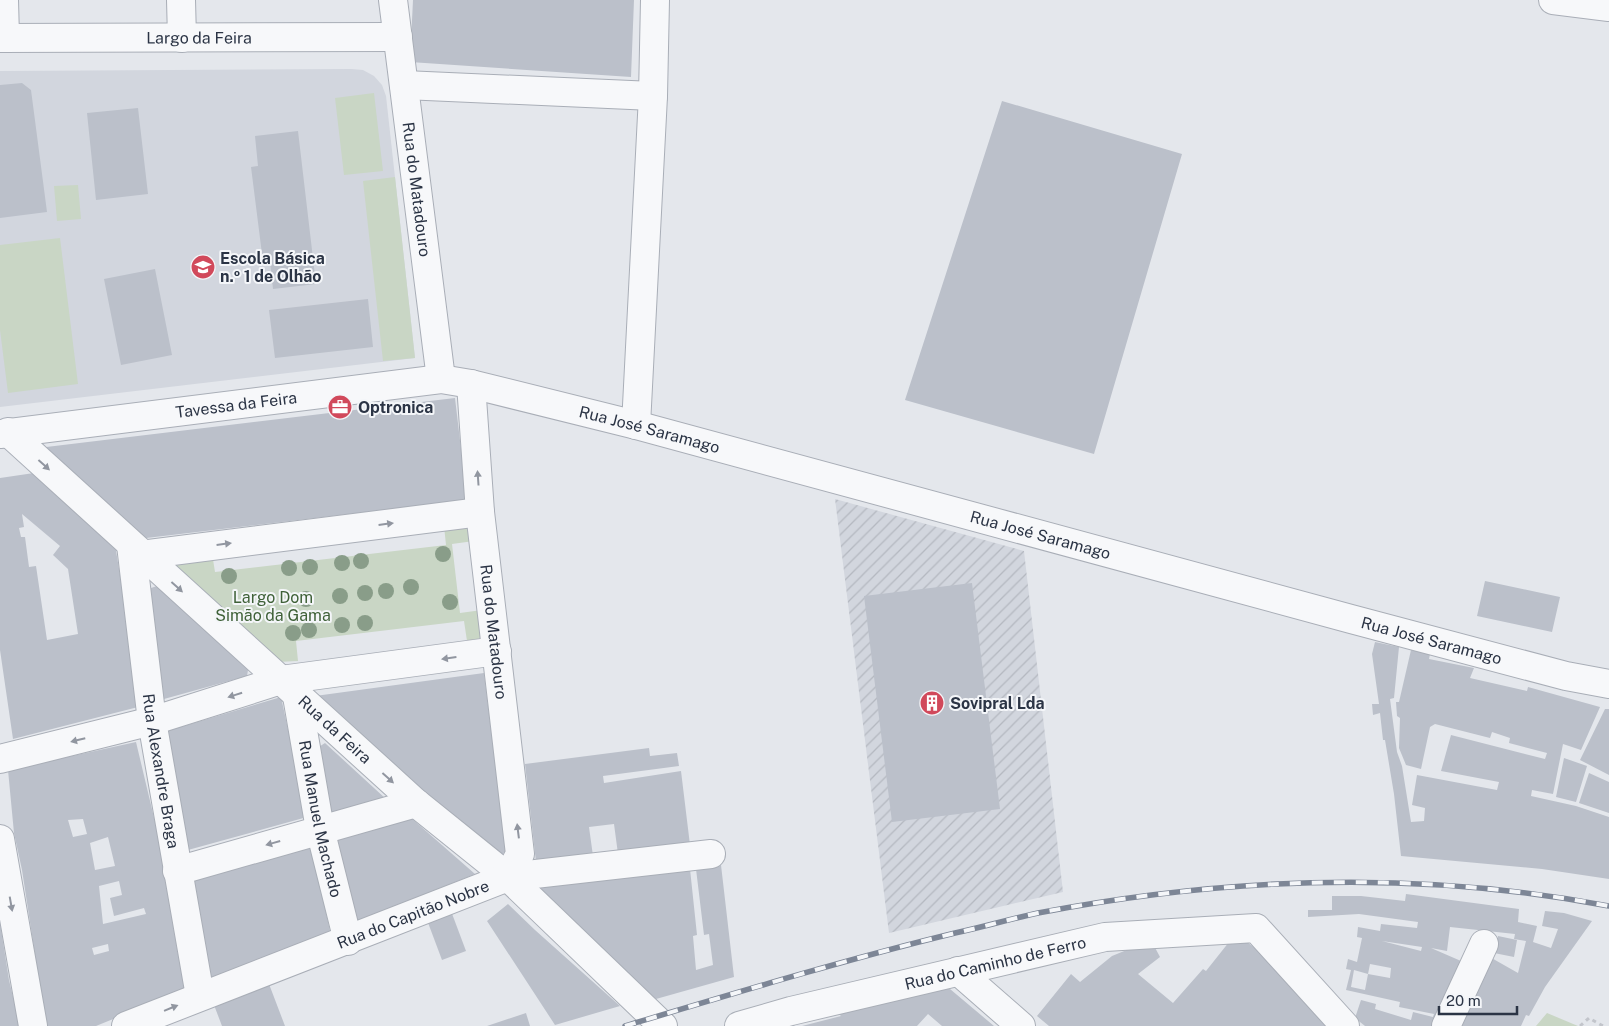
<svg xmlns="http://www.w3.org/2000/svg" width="1609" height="1026" font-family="'Public Sans',sans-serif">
  <defs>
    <pattern id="industrial-furrows" width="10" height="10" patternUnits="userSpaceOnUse" patternTransform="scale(1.25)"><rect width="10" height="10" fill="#d2d6de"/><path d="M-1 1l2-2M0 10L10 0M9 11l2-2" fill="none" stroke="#b4b8c0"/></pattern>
  </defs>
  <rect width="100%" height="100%" fill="#e4e7ec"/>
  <path fill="#d2d6de" d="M351,69L363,70L374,76L382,85L386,96L415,358L0,407V71Z"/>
  <path fill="url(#industrial-furrows)" d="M835,499L1024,551L1063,892L889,933Z"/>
  <path fill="#c9d6c5" d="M374,93L383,171L344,175L335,98Z
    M395,177L415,358L383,361L363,181Z
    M78,185L81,219L57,221L54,186Z
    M60,238L78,384L8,393L0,330V245Z
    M470,523L474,541L452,544L460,613L482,610V638L467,641L464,621L296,641L298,661L277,662L165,558L212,553L215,572L446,545L444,526Z
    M1547,1013L1578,1026H1536Z"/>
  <path fill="#bbc0ca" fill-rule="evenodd" d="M413,0H634L631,77L410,62Z
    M22,83L31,90L47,212L0,218V85Z
    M1002,101L1182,154L1094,454L905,400Z
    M138,108L148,194L96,200L87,113Z
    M298,131L316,284L273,289L269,253L262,254L251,167L258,166L255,136Z
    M155,269L172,355L121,365L104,279Z
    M368,299L373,347L275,358L269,310Z
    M455,398L467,500L138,539L38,448Z
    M34,473L114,539L142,706L13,739L0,650V478ZM22,514L60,546L53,555L68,569L78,634L47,640L36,566L29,567L25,537H21L19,528L24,527Z
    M1485,581L1560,597L1552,632L1477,616Z
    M972,583L1000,809L892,822L864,596Z
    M157,586L248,670L247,676L164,699L145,590Z
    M1375,642L1399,647L1394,698L1390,699L1397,752L1402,766L1411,822L1424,821L1425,808L1412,805L1417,775L1497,790L1499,782L1441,771L1451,735L1545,759L1547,753L1509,743L1510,738L1492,732L1490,738L1435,724L1430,727L1421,769L1406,765L1399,748L1400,718L1397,716L1396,702H1399L1411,650L1430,654L1429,659L1474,668L1470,678L1527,691L1528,687L1600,707L1581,750L1563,744L1553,794L1532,790L1531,796L1576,806L1609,817V879L1542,869L1401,856L1394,794L1385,740H1383L1380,713L1373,715L1372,704H1379L1372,654Z
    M484,673L506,851L498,857L315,696Z
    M281,697L307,817L188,850L167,731Z
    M1605,709H1609V775L1580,760Z
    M136,742L156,826L178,954L183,953L187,989L96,1026H46L22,870L14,833L8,770ZM83,819L87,834L73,837L68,820ZM108,837L115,866L95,870L90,843ZM119,881L122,895L110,898L114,916L144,908L146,914L103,924L99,886ZM108,944L109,951L94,955L92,948Z
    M325,743L386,799L331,814L314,750Z
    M649,748L650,756L677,753L679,766L603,776L604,783L681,771L690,845L618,854L614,824L589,827L593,856L536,862L525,764Z
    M1564,758L1587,766L1576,802L1556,797Z
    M1589,773L1609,782V813L1579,803Z
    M410,817L475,874L353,923L334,838Z
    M311,844L330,931L211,981L192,875Z
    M721,865L734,977L656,999L540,895L542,885L690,869L697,935L693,936L696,970L713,965L709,934L704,935L696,869Z
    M1406,894L1519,909L1518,922L1537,926L1533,942L1551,948L1558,929L1542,926L1545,911L1564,913L1592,921L1545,987L1529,1016L1526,1015L1521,1026H1458L1488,956L1518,973L1526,941L1514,939L1515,934L1450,927L1447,951L1431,948L1461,961L1442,1026H1365L1355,1018L1361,1000L1376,1004L1375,1009L1411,1020L1413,1012L1433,1017L1434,1014L1399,1007L1400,1002L1346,990L1351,970L1346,969L1348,959L1357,962L1362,938L1357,937L1358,927L1380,931L1381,924L1417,928L1418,922L1359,914L1308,917V910H1332V896H1361L1405,901ZM1382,941L1422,947L1421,951ZM1370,964L1391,968L1390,978L1368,974ZM1354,970L1368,974L1365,990L1351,987Z
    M508,904L535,930L620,1006L555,1025L487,921Z
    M451,911L466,951L442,960L427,920Z
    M0,923L9,980L20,1026H0Z
    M1498,936L1517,940L1514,957L1494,953Z
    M1233,937L1243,939L1263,954L1336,1026H1049L1037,1016L1071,974L1080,982L1112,956L1151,940L1160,957L1138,974L1173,1003L1203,969L1206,971Z
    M942,980L950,989L994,1026H942L928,1014L917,1026H802L841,1016L835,1010Z
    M269,984L285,1026H222L214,1005Z
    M526,1013L530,1026H487Z"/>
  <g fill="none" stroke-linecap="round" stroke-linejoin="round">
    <defs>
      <g id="minor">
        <path d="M4,0L5,37"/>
        <path d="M181,0L182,38"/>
        <path id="s1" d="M393,0L441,379"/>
        <path d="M1553,0L1609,7"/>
        <path id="s2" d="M0,38L398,37"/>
        <path d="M404,85L653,96"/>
        <path id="s3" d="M471,384L480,512L520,854L508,877"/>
        <path d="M636,425L653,96L655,0"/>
        <path id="s4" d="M8,432L416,803L508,877L663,1026"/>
        <path id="s5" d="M0,434L441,379L471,384L636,425L1351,619L1566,676L1609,684"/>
        <path id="s6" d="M131,545L152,721L200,996"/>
        <path d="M141,555L480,512"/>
        <path id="s7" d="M297,696L320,829L348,941"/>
        <path d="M0,759L152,721L281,680L497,651"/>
        <path d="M0,839L33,1026"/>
        <path d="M177,871L416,803"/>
        <path d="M958,971L1021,1026"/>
        <path id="s8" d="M126,1026L508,877L711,854"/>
        <path id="s9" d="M739,1026L791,1011L1105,937L1256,928L1345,1026"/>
        <path d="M1446,1026L1484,944"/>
      </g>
    </defs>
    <use href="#minor" stroke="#a9aeb7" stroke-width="30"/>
    <path stroke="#c2c5cb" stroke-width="3" stroke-dasharray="4 4" stroke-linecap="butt" d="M1580,1026L1589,1018L1603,1026"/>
    <use href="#minor" stroke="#f7f8fa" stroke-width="28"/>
    <defs>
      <path id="rail" d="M625,1026C735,993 844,960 955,933C983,927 1010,919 1038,913C1227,877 1420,870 1609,906"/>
    </defs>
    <use href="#rail" stroke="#7d8696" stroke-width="5.5"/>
    <use href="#rail" stroke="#f4f6f9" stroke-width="4" stroke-dasharray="11" stroke-linecap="butt"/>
  </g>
  <g fill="#899d89">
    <circle cx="443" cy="554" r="8"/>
    <circle cx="361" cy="561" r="8"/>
    <circle cx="342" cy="563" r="8"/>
    <circle cx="310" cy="567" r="8"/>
    <circle cx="289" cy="568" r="8"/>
    <circle cx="229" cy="576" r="8"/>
    <circle cx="411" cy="587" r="8"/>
    <circle cx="386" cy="591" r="8"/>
    <circle cx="365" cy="593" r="8"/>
    <circle cx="340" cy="596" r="8"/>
    <circle cx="306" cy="599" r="8"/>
    <circle cx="450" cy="602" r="8"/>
    <circle cx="365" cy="623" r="8"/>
    <circle cx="342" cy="625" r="8"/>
    <circle cx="309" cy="630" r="8"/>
    <circle cx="293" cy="633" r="8"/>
  </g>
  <defs><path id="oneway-solid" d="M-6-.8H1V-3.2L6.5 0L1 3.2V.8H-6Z" transform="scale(1.25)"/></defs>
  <g fill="#9196a0">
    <use href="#oneway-solid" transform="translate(44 465) rotate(42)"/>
    <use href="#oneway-solid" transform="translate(478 478) rotate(-94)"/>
    <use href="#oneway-solid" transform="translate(386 524) rotate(-7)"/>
    <use href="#oneway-solid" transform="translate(224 544) rotate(-7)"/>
    <use href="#oneway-solid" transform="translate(177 587) rotate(42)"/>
    <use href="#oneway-solid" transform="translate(449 658) rotate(172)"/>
    <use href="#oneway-solid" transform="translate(235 695) rotate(162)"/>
    <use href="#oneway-solid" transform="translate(78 740) rotate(166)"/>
    <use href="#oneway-solid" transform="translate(388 778) rotate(42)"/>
    <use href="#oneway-solid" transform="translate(518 831) rotate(-97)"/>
    <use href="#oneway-solid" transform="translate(273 843) rotate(164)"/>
    <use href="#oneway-solid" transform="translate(11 904) rotate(80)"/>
    <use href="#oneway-solid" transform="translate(171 1008) rotate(-22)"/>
  </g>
  <defs>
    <symbol id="school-disc" viewBox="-11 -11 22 22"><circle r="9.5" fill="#d1495b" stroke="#f4f6f9"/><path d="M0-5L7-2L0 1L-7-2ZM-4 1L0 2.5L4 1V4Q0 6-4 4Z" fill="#fff"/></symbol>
    <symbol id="office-disc" viewBox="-11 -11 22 22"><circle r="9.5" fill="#d1495b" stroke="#f4f6f9"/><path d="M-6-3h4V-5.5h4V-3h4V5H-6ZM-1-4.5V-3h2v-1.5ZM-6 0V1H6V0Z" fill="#fff"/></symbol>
    <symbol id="building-disc" viewBox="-11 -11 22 22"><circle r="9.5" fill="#d1495b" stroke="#f4f6f9"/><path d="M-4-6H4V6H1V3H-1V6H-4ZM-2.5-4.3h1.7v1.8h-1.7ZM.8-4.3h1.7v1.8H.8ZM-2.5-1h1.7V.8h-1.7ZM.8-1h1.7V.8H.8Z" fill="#fff"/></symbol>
  </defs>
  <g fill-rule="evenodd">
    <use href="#school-disc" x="189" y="253" width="28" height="28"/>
    <use href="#office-disc" x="326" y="393" width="28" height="28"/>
    <use href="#building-disc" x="918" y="689" width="28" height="28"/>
  </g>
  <g text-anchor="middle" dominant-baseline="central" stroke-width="4" stroke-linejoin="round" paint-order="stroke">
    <g font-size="16" fill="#2b3445" stroke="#f4f6f9">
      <text stroke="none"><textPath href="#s2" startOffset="199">Largo da Feira</textPath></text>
      <text stroke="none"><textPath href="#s1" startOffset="191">Rua do Matadouro</textPath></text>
      <text stroke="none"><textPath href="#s5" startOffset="238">Tavessa da Feira</textPath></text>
      <text stroke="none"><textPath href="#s5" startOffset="659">Rua José Saramago</textPath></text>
      <text stroke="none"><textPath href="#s5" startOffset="1064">Rua José Saramago</textPath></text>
      <text stroke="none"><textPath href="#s3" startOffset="249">Rua do Matadouro</textPath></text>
      <text stroke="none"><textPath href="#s5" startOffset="1469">Rua José Saramago</textPath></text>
      <text stroke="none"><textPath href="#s4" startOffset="442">Rua da Feira</textPath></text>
      <text stroke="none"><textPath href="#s6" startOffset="228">Rua Alexandre Braga</textPath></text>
      <text stroke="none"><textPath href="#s7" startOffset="125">Rua Manuel Machado</textPath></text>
      <text stroke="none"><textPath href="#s8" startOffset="308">Rua do Capitão Nobre</textPath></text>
      <text stroke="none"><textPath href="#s9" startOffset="264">Rua do Caminho de Ferro</textPath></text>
    </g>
    <g font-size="16" font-weight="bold" fill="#2b3445" stroke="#f4f6f9" text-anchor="start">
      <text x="220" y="258">Escola Básica<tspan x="220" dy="18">n.º 1 de Olhão</tspan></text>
      <text x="358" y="407">Optronica</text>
      <text x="950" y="703">Sovipral Lda</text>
    </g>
    <g font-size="16" fill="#3f6138" stroke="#f4f6f9">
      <text x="273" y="597">Largo Dom<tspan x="273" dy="18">Simão da Gama</tspan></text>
    </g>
  </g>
  <path d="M1439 1006v8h78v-8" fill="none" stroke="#2b3445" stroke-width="2.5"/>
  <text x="1446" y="1006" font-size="15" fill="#2b3445" stroke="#f4f6f9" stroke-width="4" paint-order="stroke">20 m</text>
</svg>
